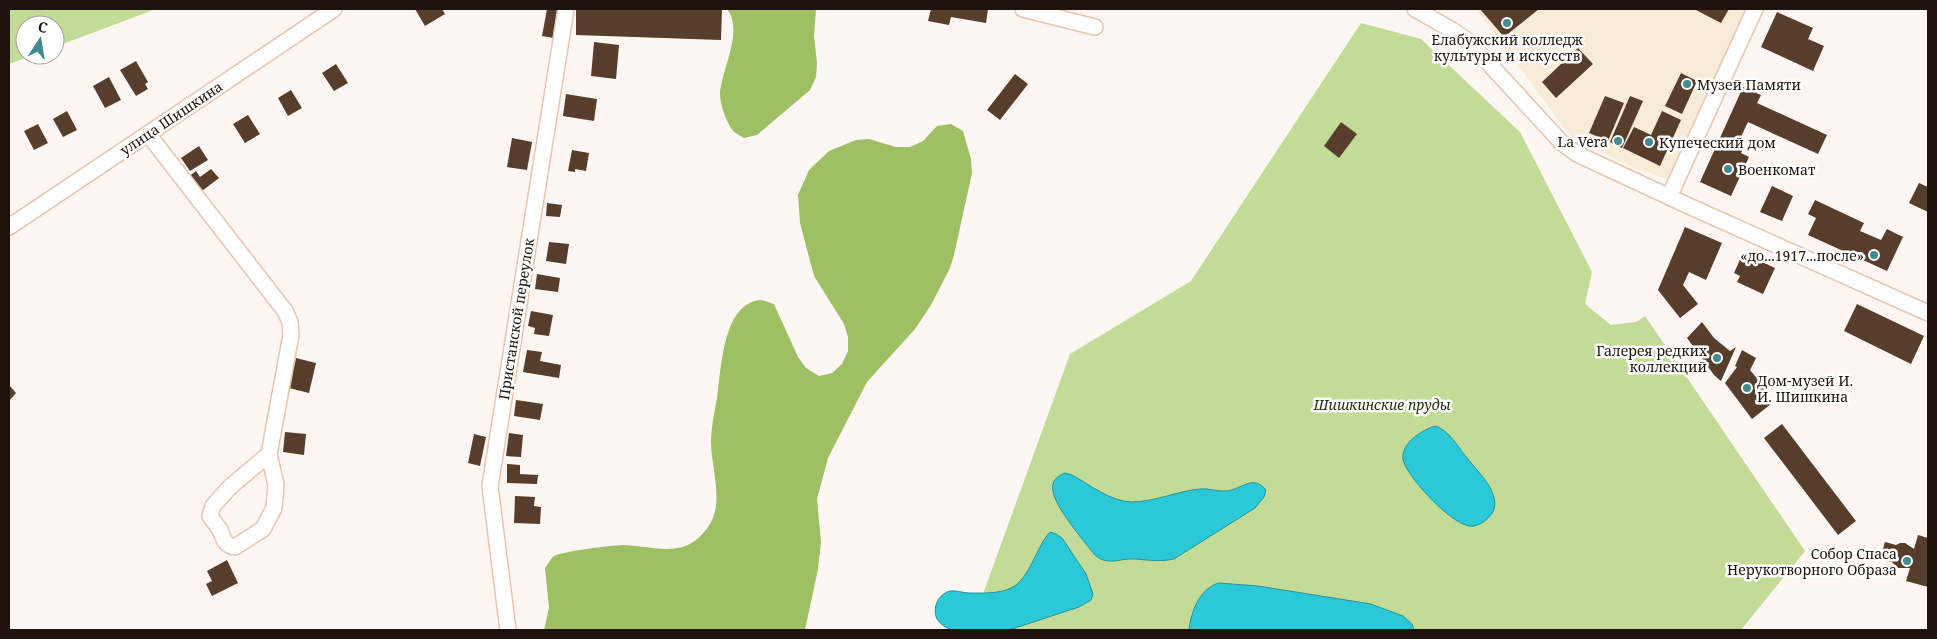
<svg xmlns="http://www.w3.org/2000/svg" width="1937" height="639" font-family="'Noto Serif',serif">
  <rect width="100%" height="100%" fill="#fdf6f2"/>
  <path fill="#f8ecd8" d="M1476,9H1746L1668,179L1632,167L1570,136Z"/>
  <path fill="#c2db97" d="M9,9H156L55,47V25H25V55H33L9,64Z
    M1361,23L1421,39L1520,132L1592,272L1585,304L1611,325L1636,322L1645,316L1805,551L1741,630H970L1070,354L1191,281Z"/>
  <path fill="#9fbf64" d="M727,9H816L814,36L817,63L816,77L810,90L757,135L744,138C731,131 731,129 725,116C722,108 720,101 720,93C722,69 744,30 727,9Z
    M951,124L963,131L971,159L972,173L954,255L950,268L931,305L915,329L867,382L828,458L817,499L821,542L818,569L805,630H544L549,608L545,568C548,564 551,558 554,556C564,551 613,545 625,545C660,547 687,560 710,524C724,501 711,467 711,442C711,425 716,407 718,390C722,363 724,304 760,300C764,300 770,303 774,304L798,357L806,368L819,376L832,373L842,364L848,351V337L844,324L814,276L800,223L798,195L809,170L829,151L856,140L869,139L896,147H910L923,141L937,126Z"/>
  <path fill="#2bc9d8" stroke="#27929b" d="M1435,426C1449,430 1458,447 1467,458C1479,473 1509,501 1487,519C1484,522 1479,525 1474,526C1456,531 1404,474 1403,459C1401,443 1422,430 1435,426Z
    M1065,473L1072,475C1090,485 1110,501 1131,502C1155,502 1177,491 1200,489C1209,488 1218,492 1227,491C1242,489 1253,474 1266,490L1264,497L1255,508L1174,559C1160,562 1149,560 1135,559C1119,558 1107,567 1094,554C1083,540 1055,507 1053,491C1051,481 1057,476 1065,473Z
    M1050,532L1056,534L1062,538L1086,574L1093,594L1091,600L1079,607L1012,629L1004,630H952C946,628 940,624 937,619C932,608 938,594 950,591C956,590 963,593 969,593C981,593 999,594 1011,588C1030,579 1036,547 1050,532Z
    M1219,583L1258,586L1371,604L1403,616L1412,624L1414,630H1189C1191,611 1200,588 1219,583Z"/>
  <path fill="#573e2c" d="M415,9H442L445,14L425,26Z
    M547,9H559L554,38L542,36Z
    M576,9H722L721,40L576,35Z
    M931,9H988L986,23L951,17L949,25L928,21Z
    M1480,9H1539L1504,37Z
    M1694,9H1729L1721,23Z
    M1777,12L1813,28L1808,39L1824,46L1813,71L1761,47Z
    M594,42L619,45L616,79L591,76Z
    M1578,48L1593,64L1556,98L1542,82Z
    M136,61L148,82L145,84L148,89L136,96L120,70Z
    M336,64L348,83L334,91L322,73Z
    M1681,73L1697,81L1682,114L1665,106Z
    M1015,74L1028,84L1000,120L987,110Z
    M109,77L121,100L105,108L93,86Z
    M1743,87L1761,95L1757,103L1827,135L1818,154L1748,122L1738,143L1744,146L1741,153L1749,157L1731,196L1700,182Z
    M291,90L302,108L288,116L278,98Z
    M566,94L597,99L594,121L563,116Z
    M1605,96L1624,103L1608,141L1589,133Z
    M1630,96L1643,101L1622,148L1610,142Z
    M67,111L77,130L63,137L53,119Z
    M1662,111L1681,120L1660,166L1623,148L1634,127L1651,135Z
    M248,115L260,134L245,143L233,124Z
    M1341,122L1357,134L1339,158L1324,146Z
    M38,124L48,143L34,150L24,131Z
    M512,138L532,142L527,170L507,167Z
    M199,146L208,160L190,171L181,158Z
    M572,150L589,153L586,171L575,169V172L568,171Z
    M211,169L219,178L198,194L187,178L196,171L200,177Z
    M1919,183L1928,187V212L1909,203Z
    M1772,186L1793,196L1782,221L1760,212Z
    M1815,200L1864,223L1860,231L1881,240L1887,229L1903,237L1887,271L1808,235L1816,218L1808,214Z
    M547,203L562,205L560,217L546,216Z
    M1685,227L1722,243L1706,280L1689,272L1683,285L1698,304L1680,318L1658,290Z
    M549,242L569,244L566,264L546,261Z
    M1743,253L1775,268L1763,294L1737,282L1740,276L1734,273Z
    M537,274L560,278L558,292L535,289Z
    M1857,304L1924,336L1911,364L1844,331Z
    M531,311L553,315L549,336L534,334L535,328L528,326Z
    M1702,322L1714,338L1730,351L1736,347L1721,381L1714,375L1687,338Z
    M527,350L542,352L540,361L561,365L559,378L523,372Z
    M1742,350L1756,358L1750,370L1769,393L1765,396L1771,404L1752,419L1725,383L1737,367L1735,366Z
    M296,358L316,363L309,393L289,388Z
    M9,385L16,393L9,401Z
    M516,400L543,404L540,420L514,416Z
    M1782,424L1856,521L1838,535L1764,438Z
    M285,432L306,434L304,455L283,452Z
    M509,433L523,435L521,457L506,456Z
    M474,434L486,437L480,466L468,463Z
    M507,464L520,465V474L538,475L537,484L507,483Z
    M515,496L535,497L534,506L541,507L540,524L514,523Z
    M1918,535L1928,538V587L1906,581L1910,568H1898L1892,562L1880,559L1885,542L1896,545L1900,543H1905L1914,549Z
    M227,560L238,583L212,596L206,584L212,581L207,571Z"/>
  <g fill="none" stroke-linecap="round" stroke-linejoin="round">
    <defs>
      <path id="street" d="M1023,9L1095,27
        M1415,9L1452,30L1469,42L1562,143L1577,154L1691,207L1928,313
        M148,134L285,311L290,322L291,335L269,454L230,487L213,506L210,516C213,521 217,525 220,530C224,539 224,545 235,547L263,529L274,508L276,485L269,454
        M1669,197L1755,9
        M9,227L334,9
        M508,630L490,486L566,9"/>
    </defs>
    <use href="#street" stroke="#e6c6b1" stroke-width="18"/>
    <use href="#street" stroke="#fff" stroke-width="15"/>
  </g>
  <g fill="#438b8e" stroke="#fff" stroke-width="2">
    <circle cx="1507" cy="23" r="5"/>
    <circle cx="1687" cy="84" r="5"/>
    <circle cx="1618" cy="141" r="5"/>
    <circle cx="1649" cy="142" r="5"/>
    <circle cx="1728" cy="169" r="5"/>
    <circle cx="1874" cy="255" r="5"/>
    <circle cx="1717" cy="358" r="5"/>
    <circle cx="1747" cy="388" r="5"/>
    <circle cx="1907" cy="561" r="5"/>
  </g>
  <g text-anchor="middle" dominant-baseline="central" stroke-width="5" stroke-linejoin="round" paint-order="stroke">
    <g font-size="14" fill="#1e130c" stroke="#fff" text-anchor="start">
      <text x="1507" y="39" text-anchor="middle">Елабужский колледж<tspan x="1507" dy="16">культуры и искусств</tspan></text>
      <text x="1697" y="84">Музей Памяти</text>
      <text x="1608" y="141" text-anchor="end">La Vera</text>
      <text x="1659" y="142">Купеческий дом</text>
      <text x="1738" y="169">Военкомат</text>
      <text x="1864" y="255" text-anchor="end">«до...1917...после»</text>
      <text x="1707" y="350" text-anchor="end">Галерея редких<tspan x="1707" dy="16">коллекций</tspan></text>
      <text x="1757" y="380">Дом-музей И.<tspan x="1757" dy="16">И. Шишкина</tspan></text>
      <text x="1897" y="553" text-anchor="end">Собор Спаса<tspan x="1897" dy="16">Нерукотворного Образа</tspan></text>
    </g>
    <g font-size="14" fill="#1e130c" stroke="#fff">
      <text transform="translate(171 118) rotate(-34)">улица Шишкина</text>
      <text transform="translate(516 319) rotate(-81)">Пристанской переулок</text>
    </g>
    <g font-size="14" font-style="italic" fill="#222e07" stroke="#fff">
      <text x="1382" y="404">Шишкинские пруды</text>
    </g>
  </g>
  <rect width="1937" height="639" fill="none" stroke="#1e130c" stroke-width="20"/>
  <g transform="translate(40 40) rotate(12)"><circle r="24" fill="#ffffff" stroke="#a5a19e"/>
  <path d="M0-4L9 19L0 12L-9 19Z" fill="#438b8e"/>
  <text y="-8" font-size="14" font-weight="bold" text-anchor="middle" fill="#1e130c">С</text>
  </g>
</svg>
